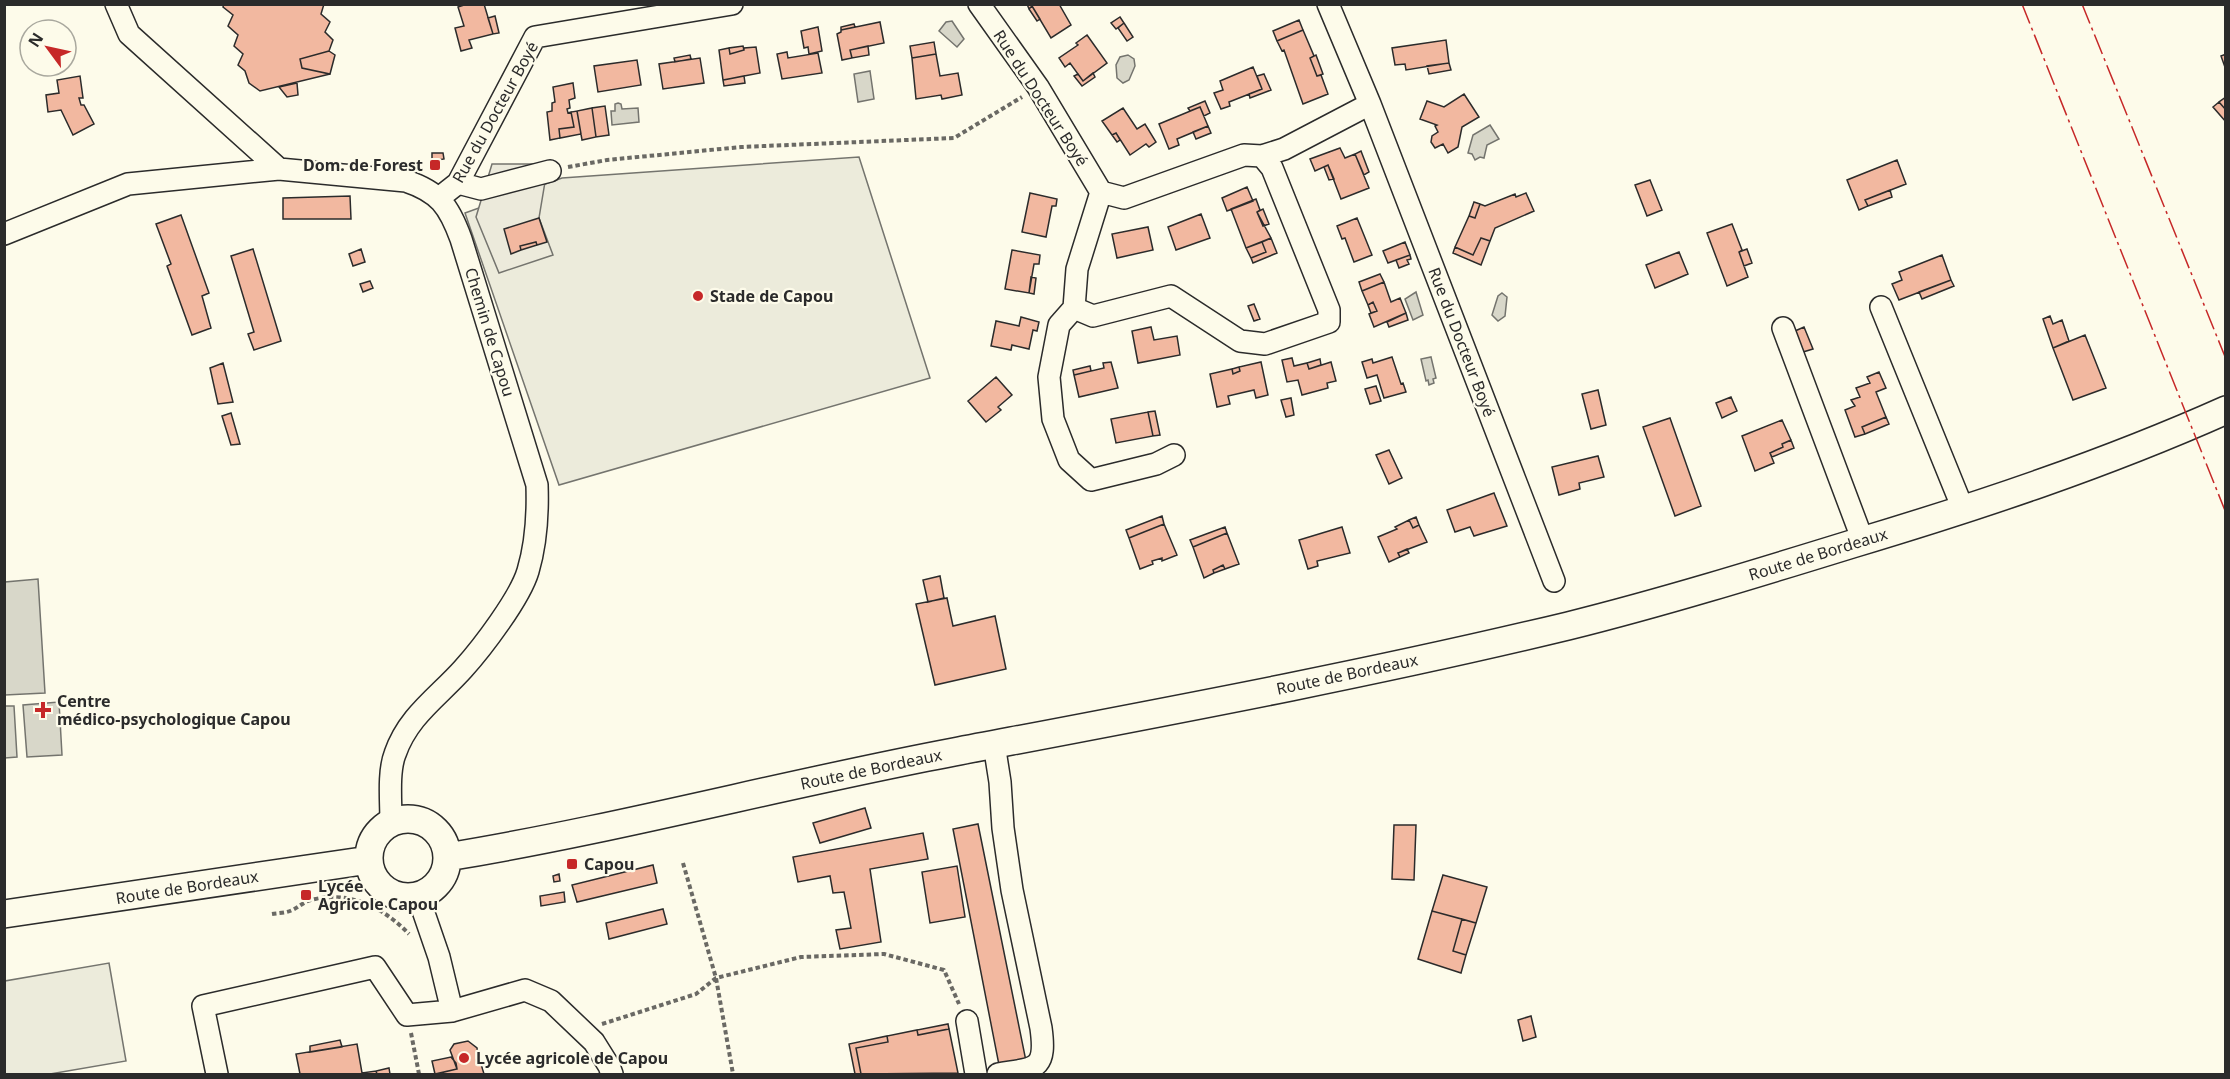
<svg xmlns="http://www.w3.org/2000/svg" width="2230" height="1079" font-family="'Noto Sans',sans-serif">
  <rect width="100%" height="100%" fill="#fdfbea"/>
  <path fill="#ecebdb" stroke="#74746e" stroke-width="1.5" d="M859,157L930,378L559,485L465,213L562,178Z
    M109,963L126,1061L50,1074H5V981Z"/>
  <path fill="#eceadb" stroke="#74746e" stroke-width="1.5" d="M492,164H548L539,218L553,255L499,273L476,217Z"/>
  <path fill="#d8d7c9" stroke="#74746e" stroke-width="1.5" d="M952,21L964,39L957,47L939,31L946,22Z
    M1128,55L1134,59L1135,66L1129,80L1123,83L1117,78L1116,65L1120,57Z
    M870,71L874,99L858,102L854,74Z
    M618,103L621,104L622,109L638,108L639,122L612,125L611,111H615V104Z
    M1490,125L1499,139L1487,145L1484,158L1480,157L1475,160L1472,154L1468,153L1473,135Z
    M1416,292L1423,315L1413,320L1405,299Z
    M1502,293L1507,297L1505,316L1498,321L1492,315L1498,296Z
    M1431,357L1436,378L1433,379L1434,383L1429,385L1428,380L1426,381L1421,359Z
    M38,579L45,693L5,695V582Z
    M59,702L62,755L27,757L23,705Z
    M5,706H14L17,757L5,758Z"/>
  <path fill="#f2b8a0" stroke="#2b2b2b" stroke-width="1.5" d="M224,4H324L321,14L330,22L325,32L333,40L329,51L300,59L302,68L330,74L260,91L249,83L245,71L238,65L243,54L234,46L238,35L228,26L233,15L223,7Z
    M467,4H484L493,34L469,40L472,48L461,51L455,28L464,26L458,7Z
    M1027,4H1059L1071,25L1051,38L1032,6L1029,9Z
    M1032,6L1040,19L1037,21L1029,9Z
    M495,16L499,33L493,34L488,18Z
    M1120,17L1124,23L1116,29L1111,23Z
    M1299,20L1303,30L1277,41L1273,31Z
    M880,22L884,43L850,50L852,58L842,60L837,34L841,32V30Z
    M1124,23L1133,37L1127,41L1118,28Z
    M854,24L855,27L841,30V27Z
    M818,27L822,51L809,54L808,47L804,48L801,31Z
    M1303,30L1314,56L1310,58L1317,76L1321,75L1328,94L1303,104L1284,50L1282,51L1277,41Z
    M1087,35L1107,63L1083,81L1070,63L1065,67L1059,58L1078,45L1076,43Z
    M1446,40L1449,63L1406,70L1405,64L1395,65L1392,48Z
    M934,42L936,54L912,58L910,46Z
    M743,46L744,50L730,54L729,48Z
    M868,46L869,55L852,58L850,50Z
    M756,47L760,73L723,80L719,50L729,48L730,54L744,50V48Z
    M329,51L335,55L330,74L302,68L300,59Z
    M787,52L788,58L818,53L822,73L782,79L777,54Z
    M936,54L940,76L958,73L962,95L942,99L941,95L916,99L912,58Z
    M2226,54V70L2221,56Z
    M690,55L691,59L675,62L674,58Z
    M1316,55L1323,74L1317,76L1310,58Z
    M700,58L704,83L663,89L659,64Z
    M637,60L641,85L598,92L594,66Z
    M1449,63L1451,70L1429,74L1427,66Z
    M1253,67L1262,89L1229,102L1230,106L1221,109L1214,93L1223,90L1220,81Z
    M1093,73L1095,77L1082,86L1074,76L1078,74L1083,81Z
    M1264,74L1271,90L1250,98L1249,94L1262,89L1257,76Z
    M80,76L83,98H79L81,105H84L94,124L73,135L61,110L48,112L46,95L59,93L57,80Z
    M744,76L745,83L724,86L723,80Z
    M297,83L298,95L287,97L279,87Z
    M573,83L575,98L569,100L570,108L567,109L568,113L571,112L574,127L559,129L560,138L550,140L547,112L552,111V103L555,102L553,87Z
    M1464,94L1479,117L1462,127L1458,147L1448,153L1443,144L1435,148L1431,142L1432,136L1438,132L1435,126L1437,125L1420,119L1427,101L1444,107Z
    M2226,97V110L2219,102Z
    M1205,101L1210,113L1204,116L1200,107L1190,111L1188,108Z
    M2219,102L2226,110V122L2213,107Z
    M605,106L609,135L596,137L592,108Z
    M1200,107L1208,126L1177,139L1179,145L1169,149L1159,124Z
    M592,108L596,137L582,140L577,111Z
    M1123,108L1137,129L1145,124L1156,142L1149,147L1146,144L1130,155L1116,133L1112,135L1102,121Z
    M577,111L581,134L560,138L559,129L574,127L571,112Z
    M1208,126L1211,133L1196,139L1193,132Z
    M1116,133L1120,140L1117,142L1112,135Z
    M1340,148L1345,158L1355,154L1369,188L1341,199L1328,165L1315,171L1310,159Z
    M1361,151L1369,172L1364,175L1355,154Z
    M432,153H443L444,159L432,161Z
    M1897,160L1906,184L1865,200L1868,206L1859,210L1847,180Z
    M1328,165L1334,179L1329,180L1324,167Z
    M1650,180L1662,210L1647,216L1635,185Z
    M1247,187L1253,201L1227,211L1222,198Z
    M1890,190L1892,197L1868,206L1865,200Z
    M1030,193L1057,199L1056,206H1052L1046,237L1022,232Z
    M1526,193L1534,211L1495,228L1490,241L1481,238L1473,255L1455,247L1469,216L1475,218L1480,204L1485,206L1515,194L1516,197Z
    M350,196L351,219H283V198Z
    M1256,199L1260,210L1257,212L1271,238L1246,248L1231,209Z
    M1474,202L1480,204L1475,218L1469,216Z
    M1263,209L1269,224L1263,226L1257,212Z
    M1201,214L1210,238L1176,250L1168,227Z
    M181,215L209,293L202,296L211,328L192,335L167,266L171,264L156,224Z
    M539,218L547,242L537,245L536,242L520,246L521,250L511,254L504,229Z
    M1357,218L1372,255L1354,262L1345,238L1342,239L1337,226Z
    M1732,224L1742,250L1739,252L1748,277L1727,286L1707,233Z
    M1148,227L1153,250L1117,258L1112,234Z
    M1271,238L1277,253L1253,263L1251,258L1266,252L1262,242Z
    M1481,238L1490,241L1481,265L1453,253L1455,247L1473,255Z
    M536,242L537,245L521,250L520,246Z
    M1262,242L1266,252L1251,258L1246,248Z
    M1405,242L1410,255L1388,263L1383,251Z
    M253,249L281,341L254,350L248,334L254,332L231,256Z
    M361,249L365,262L353,266L349,254Z
    M1747,249L1752,263L1744,266L1739,252Z
    M1012,250L1040,255L1039,264H1034L1029,293L1005,289Z
    M1679,252L1688,274L1655,288L1646,265Z
    M1410,255L1411,259L1407,260L1409,264L1399,268L1396,260Z
    M1942,255L1951,280L1899,300L1892,284L1902,280L1899,272Z
    M1380,274L1384,282L1362,291L1359,282Z
    M1031,277L1036,278L1034,294L1029,293Z
    M1951,280L1954,286L1922,299L1919,292Z
    M370,281L373,288L363,292L360,284Z
    M1384,282L1391,302L1400,298L1406,313L1374,327L1369,314L1377,311L1373,302L1368,305L1362,291Z
    M1373,302L1377,311L1371,313L1368,305Z
    M1254,304L1260,319L1254,321L1248,306Z
    M1406,313L1408,320L1389,327L1387,322Z
    M2050,316L2053,324L2062,320L2069,341L2053,348L2043,319Z
    M1021,317L1039,322L1037,331L1033,330L1029,349L1012,345L1011,350L991,346L996,321L1019,326Z
    M1151,327L1154,340L1177,336L1180,355L1138,363L1132,331Z
    M1804,327L1813,349L1803,352L1795,331Z
    M2085,335L2106,388L2073,400L2053,348Z
    M1392,357L1401,384L1403,383L1406,392L1384,398L1377,375L1367,378L1362,362L1372,359L1373,363Z
    M1292,358L1294,366L1307,363L1309,369L1331,362L1336,381L1327,383L1328,388L1302,395L1298,380L1287,382L1282,360Z
    M1320,359L1321,365L1309,369L1307,363Z
    M1111,362L1118,388L1079,397L1074,375L1104,368L1103,363Z
    M1261,362L1268,395L1256,398L1254,390L1228,396L1230,404L1217,407L1210,374L1232,369L1233,374L1240,371L1239,367Z
    M223,363L233,402L218,404L210,368Z
    M1090,366L1091,371L1074,375L1073,370Z
    M1239,367L1240,371L1233,374L1232,369Z
    M1879,372L1886,388L1876,392L1886,417L1862,427L1865,434L1855,437L1845,410L1855,406L1851,400L1860,397L1856,388L1870,383L1867,377Z
    M996,377L1012,395L998,407L1001,410L986,422L968,401Z
    M1376,386L1381,401L1370,404L1365,389Z
    M1598,390L1606,425L1591,429L1582,394Z
    M1731,397L1737,411L1722,418L1716,403Z
    M1291,398L1294,415L1286,417L1281,400Z
    M1155,411L1160,435L1153,436L1148,412Z
    M1148,412L1153,436L1116,443L1111,419Z
    M231,413L240,444L231,445L222,416Z
    M1886,417L1889,424L1865,434L1862,427Z
    M1670,418L1701,506L1675,516L1643,427Z
    M1782,420L1791,440L1782,444L1783,447L1770,453L1774,463L1755,471L1742,436Z
    M1791,440L1794,448L1772,457L1770,453L1783,447L1782,444Z
    M1389,450L1402,478L1389,484L1376,455Z
    M1598,456L1604,477L1579,483L1580,489L1559,495L1552,467Z
    M1494,493L1507,526L1474,536L1470,527L1455,532L1447,510Z
    M1162,516L1164,524L1129,538L1126,530Z
    M1416,517L1419,525L1413,528L1409,520Z
    M1409,520L1413,528L1419,525L1427,542L1398,553L1400,557L1389,562L1378,537L1397,529L1395,527Z
    M1164,524L1177,555L1162,561V558L1152,561L1153,564L1140,569L1129,538Z
    M1225,527L1227,533L1193,547L1190,540Z
    M1342,527L1350,553L1317,561L1318,566L1308,569L1299,540Z
    M1227,533L1239,564L1225,569L1223,565L1213,570L1214,573L1204,578L1193,547Z
    M1407,549L1409,553L1400,557L1398,553Z
    M1223,565L1225,569L1214,573L1213,570Z
    M940,576L944,598L928,602L923,580Z
    M947,598L953,626L995,616L1006,669L935,685L916,604Z
    M865,808L871,828L820,843L813,823Z
    M978,824L1026,1061L999,1065L953,829Z
    M1394,825H1416L1414,880L1392,879Z
    M923,833L928,859L870,869L881,942L840,949L836,930L851,928L844,892L833,893L830,876L798,882L793,857Z
    M653,865L657,883L577,902L572,885Z
    M957,866L965,917L930,923L922,872Z
    M559,874L560,881L554,882L553,876Z
    M1443,875L1487,887L1476,923L1432,911Z
    M564,892L565,902L541,906L540,896Z
    M663,909L667,924L609,939L606,923Z
    M1432,911L1462,919L1453,951L1466,955L1461,973L1418,959Z
    M1462,919L1476,923L1466,955L1453,951Z
    M1531,1016L1536,1037L1523,1041L1518,1020Z
    M948,1024L949,1029L918,1035L917,1030Z
    M949,1029L958,1073L861,1074L856,1048L888,1042L887,1036L917,1030L918,1035Z
    M887,1036L888,1042L856,1048L861,1074H855L849,1044Z
    M340,1040L342,1047L310,1052V1046Z
    M468,1041L477,1048L478,1055L476,1060L477,1065L481,1064L484,1074H436L457,1069L450,1050L454,1044Z
    M357,1044L362,1073L376,1071L377,1074H300L296,1054Z
    M451,1057L456,1063L457,1069L435,1074L432,1061Z
    M389,1068L390,1074H377L376,1071Z"/>
  <g fill="none" stroke-linecap="round" stroke-linejoin="round">
    <defs>
      <path id="minor" d="M116,4L129,34L279,169L406,181C439,192 449,206 461,239L537,485C538,514 536,544 528,571C520,598 482,648 463,669C438,697 408,716 395,754C388,772 391,802 391,822
        M979,4L1038,87L1101,192L1124,198L1244,155L1262,156L1284,149L1370,104
        M1328,4L1370,104L1554,581
        M458,183L481,189L550,171
        M1101,192L1077,269L1074,308L1093,316L1171,296L1240,341L1265,344L1329,322V310L1272,168L1262,156
        M439,198L458,183L535,37L732,4
        M4,234L128,184L279,169
        M1881,307L1963,509
        M1074,308L1059,325L1049,377L1053,419L1069,460L1091,480L1156,464L1174,455
        M1783,328L1863,541
        M994,744L1000,782L1003,828L1012,890L1041,1028C1047,1072 1034,1068 998,1074
        M418,896L439,957L452,1011
        M967,1021L976,1074
        M217,1074L203,1006L375,967L407,1015L452,1011L525,990L551,1001L594,1042L609,1066L612,1074"/>
      <path id="major" d="M369 858a39 39 0 1 1 78 0a39 39 0 1 1-78 0Z
        M447,857C618,829 784,784 954,752C1159,713 1365,675 1568,626C1664,602 1758,573 1852,544C1979,506 2105,464 2226,410
        M4,914L369,860"/>
    </defs>
    <use href="#minor" stroke="#2b2b2b" stroke-width="24"/>
    <use href="#major" stroke="#2b2b2b" stroke-width="30"/>
    <path stroke="#6a6964" stroke-width="4" stroke-dasharray="4.5 3" stroke-linecap="butt" d="M568,167L607,160L741,147L954,138L1022,97
      M683,863L716,978L733,1074
      M272,914C278,913 285,913 290,911C298,908 303,902 311,900C349,890 383,907 409,934
      M602,1024L696,994L716,978L801,957L884,954L944,970L959,1004
      M411,1033L419,1074"/>
    <use href="#minor" stroke="#fdfbea" stroke-width="21"/>
    <use href="#major" stroke="#fdfbea" stroke-width="27"/>
    <path stroke="#c62828" stroke-width="1.5" stroke-dasharray="21 4.5 3 4.5" stroke-linecap="butt" d="M2022,4L2226,513
      M2082,4L2226,359"/>
  </g>
  <g fill="#c62828" stroke="#fdfbea" stroke-width="2">
    <rect x="429" y="159" width="12" height="12" rx="3"/>
    <circle cx="698" cy="296" r="6"/>
    <path d="M40 701h6v6h6v6h-6v6h-6v-6h-6v-6h6z"/>
    <rect x="566" y="858" width="12" height="12" rx="3"/>
    <rect x="300" y="889" width="12" height="12" rx="3"/>
    <circle cx="464" cy="1058" r="6"/>
  </g>
  <g text-anchor="middle" dominant-baseline="central" stroke-width="4.5" stroke-linejoin="round" paint-order="stroke">
    <g font-size="16" fill="#2b2b2b" stroke="#fdfbea">
      <text transform="translate(1041 98) rotate(57)">Rue du Docteur Boyé</text>
      <text transform="translate(495 112) rotate(-61)">Rue du Docteur Boyé</text>
      <text transform="translate(490 332) rotate(73)">Chemin de Capou</text>
      <text transform="translate(1462 342) rotate(69)">Rue du Docteur Boyé</text>
      <text transform="translate(1818 554) rotate(-17)">Route de Bordeaux</text>
      <text transform="translate(1347 674) rotate(-12)">Route de Bordeaux</text>
      <text transform="translate(871 769) rotate(-12)">Route de Bordeaux</text>
      <text transform="translate(187 887) rotate(-9)">Route de Bordeaux</text>
    </g>
    <g font-size="16" font-weight="bold" fill="#2b2b2b" stroke="#fdfbea" text-anchor="start">
      <text x="423" y="165" text-anchor="end">Dom. de Forest</text>
      <text x="710" y="296">Stade de Capou</text>
      <text x="57" y="701">Centre<tspan x="57" dy="18">médico-psychologique Capou</tspan></text>
      <text x="584" y="864">Capou</text>
      <text x="318" y="886">Lycée<tspan x="318" dy="18">Agricole Capou</tspan></text>
      <text x="476" y="1058">Lycée agricole de Capou</text>
    </g>
  </g>
  <rect width="2230" height="1079" fill="none" stroke="#2b2b2b" stroke-width="12"/>
  <g transform="translate(48 48) rotate(303)"><circle r="28" fill="#fdfbea" stroke="#a9a89e" stroke-width="1.5"/>
  <path d="M0-4.5L10 22L0 15L-10 22Z" fill="#c62828"/>
  <text y="-9" font-size="16" font-weight="bold" text-anchor="middle" fill="#2b2b2b">N</text>
  </g>
</svg>
